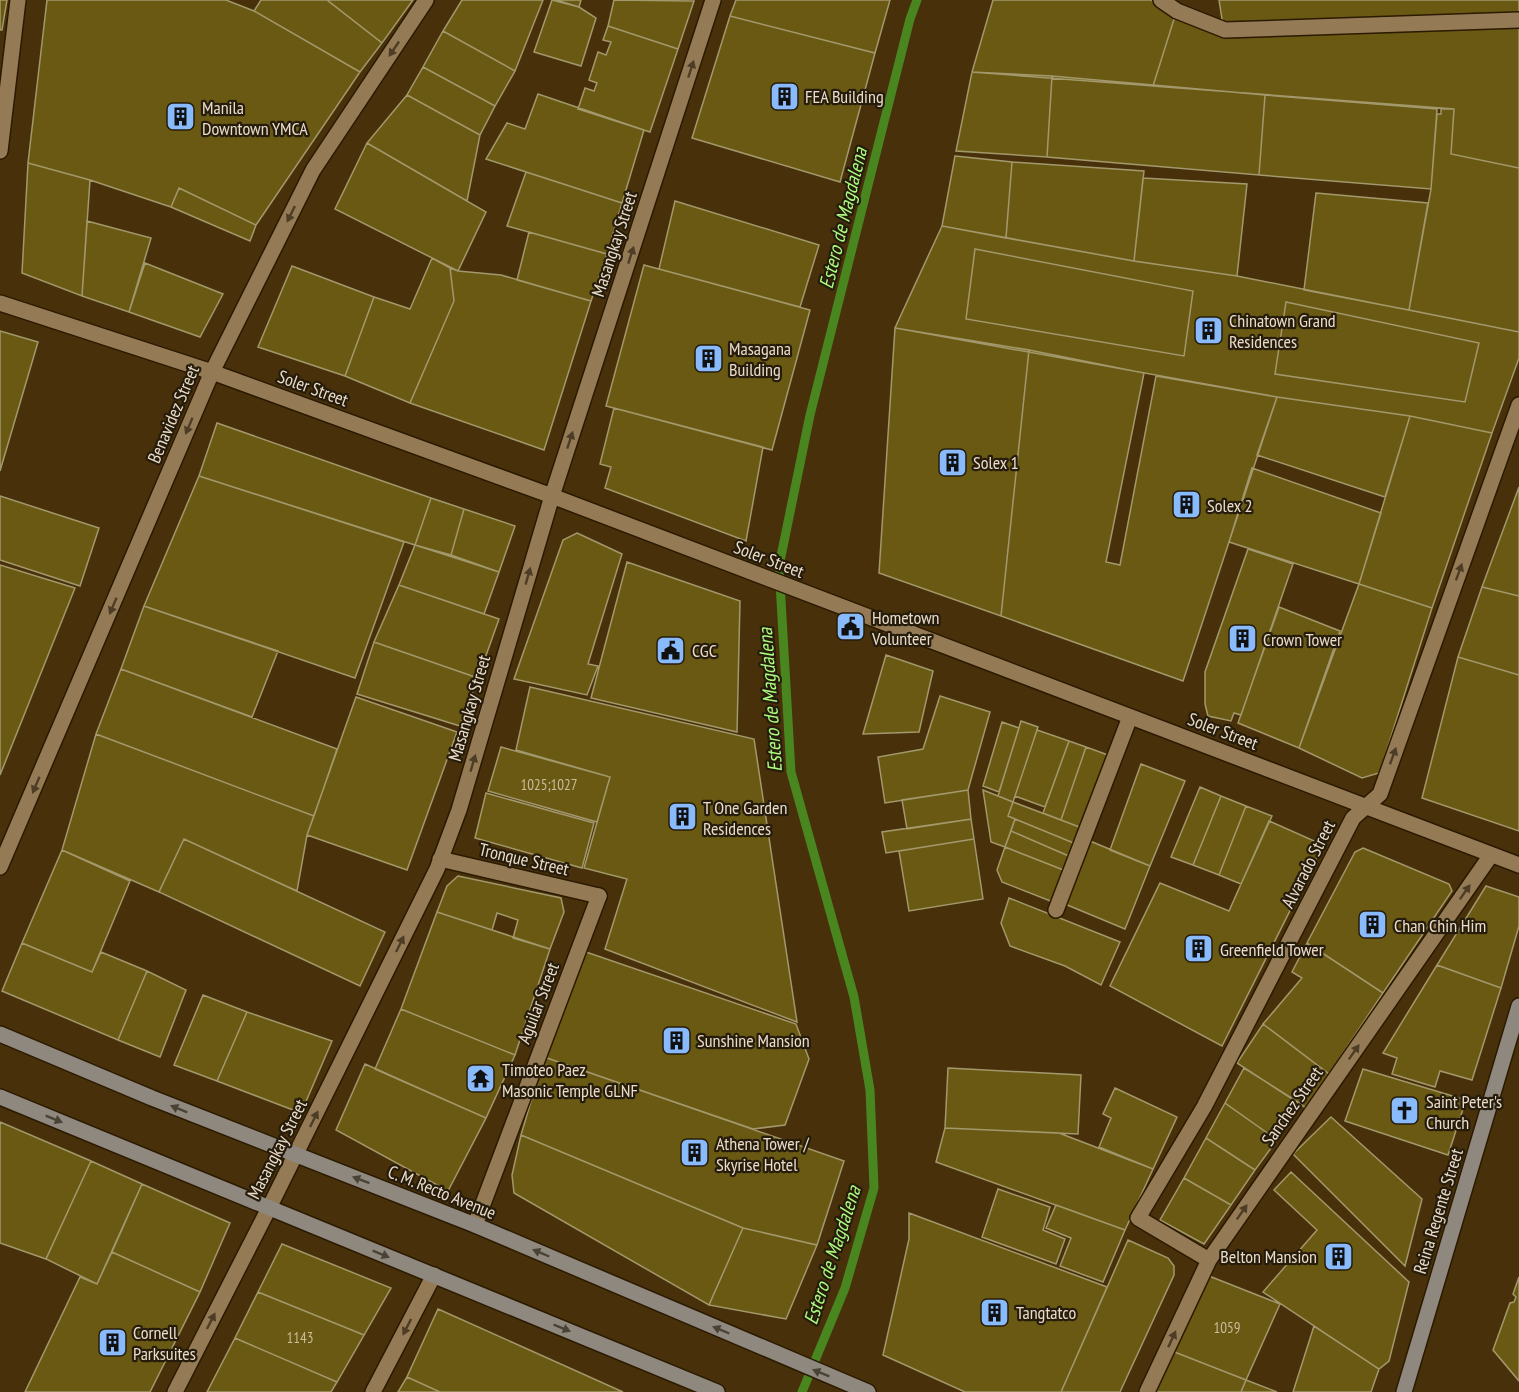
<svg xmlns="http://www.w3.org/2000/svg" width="1519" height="1392" font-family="'PT Sans Narrow',sans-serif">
  <rect width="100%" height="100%" fill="#48310a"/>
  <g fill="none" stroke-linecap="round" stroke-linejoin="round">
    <path stroke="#49861f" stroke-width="9" d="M802,1392L845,1288L874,1188L870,1090L854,997L791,772L779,566L810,415L910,19L917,0"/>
  </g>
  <path fill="#695912" stroke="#a3986c" stroke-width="1.5" d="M0,0H7L2,30H0Z
    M47,0H226L254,11L360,72L256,225L179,188L171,207L90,180L28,163Z
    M261,0H327L382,43L360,72L254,11Z
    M327,0H413L382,43Z
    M462,0H543L515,71L443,31Z
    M552,0L579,7L596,18L581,66L534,52Z
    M556,0H581L579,7Z
    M614,0L694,1L678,49L608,26Z
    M736,0H890L875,53L730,16Z
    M993,0H1151L1175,16L1153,86L972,72Z
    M1219,0H1519V13L1223,25Z
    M730,16L875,53L840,182L692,138Z
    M1175,16L1226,35L1519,23V168L1451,154L1454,109L1153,86Z
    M608,26L678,49L650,132L578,109L585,88L594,91L597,83L589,80L598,52L606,55L611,42L603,40Z
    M443,31L515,71L495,106L423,67Z
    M423,67L495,106L480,135L407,95Z
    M972,72L1052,76L1047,157L956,151Z
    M1052,76L1265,95L1259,175L1047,157Z
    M538,94L644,130L622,203L486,159L507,123L525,129Z
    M407,95L480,135L467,201L367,143Z
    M1265,95L1437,109L1431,189L1259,175Z
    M1441,109H1454L1451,154L1519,168V332L1409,310L1431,189L1437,114H1441Z
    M367,143L486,212L458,271L335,209Z
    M955,156L1012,162L1006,238L942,226Z
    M1012,162L1144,171L1134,261L1006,238Z
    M28,163L90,180L82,296L22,273Z
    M526,172L622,203L607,254L507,226Z
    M1143,178L1247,184L1237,276L1134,261Z
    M179,188L256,225L250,241L171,207Z
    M1316,193L1428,203L1409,310L1304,290Z
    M675,201L819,245L800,307L659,269Z
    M87,221L151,238L129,312L82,296Z
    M942,226L1134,261L1237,276L1519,332V358L1492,433L1410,416L1277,397L895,328Z
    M529,232L607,254L591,301L517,280Z
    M975,249L1193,291L1184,356L966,319Z
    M432,258L450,268L454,301L410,403L345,376L374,297L410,309Z
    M145,263L223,294L200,337L129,312Z
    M644,265L810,310L772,450L606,406Z
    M292,266L374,297L345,376L258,347Z
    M450,268L458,271L501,275L591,301L544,450L410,403L454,301Z
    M1286,302L1479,343L1465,402L1275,374Z
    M895,328L1029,350L1001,616L879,573Z
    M0,331L38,342L0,471Z
    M1029,350L1144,373L1106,562L1120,565L1156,376L1277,397L1183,681L1001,616Z
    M1277,397L1410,416L1385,497L1257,455Z
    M614,408L763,447L746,541L605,488L611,467L600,464Z
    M1410,416L1492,433L1432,608L1359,584Z
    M217,423L431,498L415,545L199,476Z
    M1252,468L1381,513L1359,584L1229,542Z
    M199,476L404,542L355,678L144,606Z
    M1519,487V596L1482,587Z
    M0,496L99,528L80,586L0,560Z
    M431,498L464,509L451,555L415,545Z
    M464,509L515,526L499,572L451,555Z
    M577,533L622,554L588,664L598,666L587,695L514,679L563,540Z
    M415,545L499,572L484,614L399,585Z
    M1248,549L1293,564L1241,715L1234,713L1231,721L1208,716L1205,704V672Z
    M627,562L740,601L737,732L591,698Z
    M0,565L75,588L0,775Z
    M1359,584L1432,608L1382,765L1379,773L1362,778L1299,748Z
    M399,585L499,619L478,678L374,642Z
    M1482,587L1519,596V675L1458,657Z
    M144,606L278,651L252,717L121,669Z
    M1279,607L1340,631L1299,748L1238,723Z
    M374,642L478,678L460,726L357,694Z
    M886,655L933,671L919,732L863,734Z
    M1458,657L1519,675V831L1422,798Z
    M121,669L337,749L314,816L96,734Z
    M530,687L754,739L797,1022L605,949L627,879L584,868L610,777L516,750Z
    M940,696L990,712L968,790L885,803L878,757L923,749Z
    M356,697L457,732L407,870L307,835Z
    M1021,721L1038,727L1013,802L998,796Z
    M1002,722L1019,728L999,792L983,786Z
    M1037,730L1069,741L1045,807L1015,796Z
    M96,734L314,816L307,835L297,891L184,839L159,892L62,850Z
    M1069,741L1086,747L1061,820L1043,813Z
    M501,747L610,777L597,822L488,791Z
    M1086,747L1108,755L1082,828L1061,820Z
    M1141,764L1185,781L1150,866L1110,850Z
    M1200,787L1221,796L1193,865L1171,857Z
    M968,790L971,819L907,829L902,800Z
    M983,790L1013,802L1008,816L1015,819L1005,847L991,842Z
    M486,793L594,823L582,868L475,838Z
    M1221,796L1246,806L1219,875L1193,865Z
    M1013,802L1082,828L1076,844L1008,816Z
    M1246,806L1272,816L1241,884L1219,875Z
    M971,819L974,839L886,853L882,832Z
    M1015,819L1076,844L1071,857L1011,831Z
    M1269,821L1321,844L1322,847L1222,1046L1110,986L1160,883L1229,911Z
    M1011,831L1071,857L1066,871L1005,847Z
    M184,839L385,932L360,986L159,892Z
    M974,839L983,899L909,911L899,851Z
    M1090,841L1150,866L1125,929L1065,904Z
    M1005,847L1066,871L1053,902L1002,882L997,870Z
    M1363,848L1449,884L1452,891L1383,993L1307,943L1355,852Z
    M62,850L130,881L92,972L22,943Z
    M458,876L561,898L564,912L550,949L513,938L518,920L497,913L492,930L437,912L447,886Z
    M1486,886L1519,897V926L1501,988L1437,965Z
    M1009,898L1120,942L1101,985L1065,966L1010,946L1001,923Z
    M437,912L550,949L515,1055L401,1009Z
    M22,943L92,972L101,952L147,971L118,1040L2,991Z
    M1307,943L1383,993L1329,1074L1263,1024L1302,978L1292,972Z
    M586,952L796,1024L809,1059L785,1125L753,1129L544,1057Z
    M1437,965L1501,988L1472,1080L1440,1071L1435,1087L1392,1074L1397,1058L1383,1053Z
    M147,971L186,990L160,1057L118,1040Z
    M203,995L247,1012L217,1081L174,1065Z
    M401,1009L515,1055L486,1118L375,1069Z
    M247,1012L332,1041L301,1113L217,1081Z
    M1263,1024L1329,1074L1306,1108L1237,1063Z
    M544,1057L844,1161L817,1245L743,1228L521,1135Z
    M365,1064L486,1118L448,1191L336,1130Z
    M948,1068L1081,1075L1078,1134L945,1128Z
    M1244,1068L1301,1104L1277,1140L1225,1103Z
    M1363,1069L1466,1100L1448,1155L1345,1121Z
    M1115,1088L1177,1117L1153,1169L1099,1147L1111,1118L1103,1114Z
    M1225,1103L1277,1140L1255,1170L1206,1138Z
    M1331,1117L1422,1199L1405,1266L1293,1154Z
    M0,1122L91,1161L46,1259L0,1243Z
    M945,1128L1059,1133L1153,1169L1125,1230L936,1162Z
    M521,1135L743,1228L709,1305L514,1193L512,1175Z
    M1206,1138L1255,1170L1231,1205L1184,1178Z
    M91,1161L142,1184L97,1284L46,1259Z
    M1291,1172L1409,1282L1389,1361L1379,1369L1263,1292L1317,1230L1274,1190Z
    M1184,1178L1231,1205L1204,1244L1160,1220Z
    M142,1184L230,1223L200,1292L112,1252Z
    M998,1189L1050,1207L1043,1230L1065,1239L1056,1264L982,1237Z
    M1056,1205L1125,1230L1103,1282L1060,1266L1071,1238L1046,1228Z
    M909,1213L1107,1287L1061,1392H965L883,1355L909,1239Z
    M743,1228L817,1245L786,1319L709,1305Z
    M1128,1240L1168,1258L1174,1266V1275L1120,1392H1061Z
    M282,1244L391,1288L364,1335L258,1292Z
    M112,1252L200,1292L150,1392H25L80,1277L97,1284Z
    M1209,1276L1280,1304L1246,1380L1172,1351Z
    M1519,1277V1381L1493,1350L1510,1303L1514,1302L1516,1297L1513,1294Z
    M258,1292L364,1335L337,1382L235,1338Z
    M438,1309L623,1392H440L407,1377Z
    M1314,1326L1379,1369L1371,1392H1293Z
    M235,1338L337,1382L331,1392H207Z
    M1172,1351L1246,1380L1241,1392H1156Z
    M407,1377L440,1392H398Z
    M1246,1380L1277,1392H1241Z"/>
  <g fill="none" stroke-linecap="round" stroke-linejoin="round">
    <defs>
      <path id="service" d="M1161,0L1177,11L1225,30L1519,20
        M440,859L599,896
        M1056,910L1130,717"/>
      <path id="minor" d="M0,151L18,0
        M0,303L212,372L552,496L1519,865
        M0,867L212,372L313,170L426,0
        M269,1208L437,869L459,810L552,496L713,0
        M475,1225L599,896
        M1209,1260L1138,1218L1204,1107L1353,818L1380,794L1519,405
        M373,1392L434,1275
        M1147,1392L1209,1260L1491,855"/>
      <path id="tertiary" d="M175,1392L269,1208"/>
      <path id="secondary" d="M0,1034L152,1098L475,1225L868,1392
        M0,1097L717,1392
        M1404,1392L1519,1006"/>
    </defs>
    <use href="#service" stroke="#2b1a00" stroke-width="18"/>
    <use href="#minor" stroke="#2b1a00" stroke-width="18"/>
    <use href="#tertiary" stroke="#2b1a00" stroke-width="18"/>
    <use href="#secondary" stroke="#2b1a00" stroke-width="18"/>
    <use href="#service" stroke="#957b55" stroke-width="15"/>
    <use href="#minor" stroke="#957b55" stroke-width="15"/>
    <use href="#tertiary" stroke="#957b55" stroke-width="15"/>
    <use href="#secondary" stroke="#8e887f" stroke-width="15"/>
  </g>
  <defs><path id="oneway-solid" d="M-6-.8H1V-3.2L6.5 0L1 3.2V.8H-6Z" transform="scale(1.5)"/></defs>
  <g fill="#4d3d26">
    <use href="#oneway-solid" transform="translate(394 49) rotate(124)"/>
    <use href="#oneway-solid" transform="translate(691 69) rotate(-72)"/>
    <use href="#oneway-solid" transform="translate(291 214) rotate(116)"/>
    <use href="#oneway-solid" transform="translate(631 255) rotate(-72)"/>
    <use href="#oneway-solid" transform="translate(189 426) rotate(113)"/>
    <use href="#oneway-solid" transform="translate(570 440) rotate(-72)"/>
    <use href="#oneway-solid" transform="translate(1459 572) rotate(-70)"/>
    <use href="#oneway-solid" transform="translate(528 576) rotate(-74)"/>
    <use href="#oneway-solid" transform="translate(113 606) rotate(113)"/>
    <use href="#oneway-solid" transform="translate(1393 756) rotate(-70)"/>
    <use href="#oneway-solid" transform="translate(473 763) rotate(-74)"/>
    <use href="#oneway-solid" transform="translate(36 785) rotate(113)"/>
    <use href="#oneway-solid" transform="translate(1465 892) rotate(-55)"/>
    <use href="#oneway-solid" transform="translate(400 944) rotate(-64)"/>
    <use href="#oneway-solid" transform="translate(1354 1052) rotate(-55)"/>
    <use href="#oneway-solid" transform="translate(314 1119) rotate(-64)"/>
    <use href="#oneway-solid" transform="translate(1242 1212) rotate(-55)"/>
    <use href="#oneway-solid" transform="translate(211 1321) rotate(-63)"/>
    <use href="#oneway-solid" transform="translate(407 1327) rotate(117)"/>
    <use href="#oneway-solid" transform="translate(1172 1339) rotate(-65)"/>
  </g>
  <g fill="#4a4234">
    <use href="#oneway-solid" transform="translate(179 1109) rotate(-158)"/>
    <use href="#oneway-solid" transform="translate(54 1119) rotate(22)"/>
    <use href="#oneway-solid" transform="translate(361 1180) rotate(-159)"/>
    <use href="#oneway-solid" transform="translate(541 1253) rotate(-157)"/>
    <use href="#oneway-solid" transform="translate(381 1254) rotate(22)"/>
    <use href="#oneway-solid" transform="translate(562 1328) rotate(22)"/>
    <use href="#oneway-solid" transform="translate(721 1330) rotate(-157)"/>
    <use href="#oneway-solid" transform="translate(821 1373) rotate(-158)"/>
  </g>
  <defs>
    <symbol id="building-square" viewBox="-11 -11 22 22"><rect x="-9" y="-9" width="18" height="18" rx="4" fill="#88bafc" stroke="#261c0c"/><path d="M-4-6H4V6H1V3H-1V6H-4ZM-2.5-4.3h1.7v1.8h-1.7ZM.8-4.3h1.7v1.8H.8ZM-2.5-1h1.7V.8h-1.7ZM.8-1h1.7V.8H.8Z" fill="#111"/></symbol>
    <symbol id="civic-square" viewBox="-11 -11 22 22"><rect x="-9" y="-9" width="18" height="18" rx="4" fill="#88bafc" stroke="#261c0c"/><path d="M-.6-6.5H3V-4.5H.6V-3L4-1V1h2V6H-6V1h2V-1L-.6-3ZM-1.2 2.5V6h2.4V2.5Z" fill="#111"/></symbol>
    <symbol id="temple-square" viewBox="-11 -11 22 22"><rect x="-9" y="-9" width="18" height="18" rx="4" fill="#88bafc" stroke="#261c0c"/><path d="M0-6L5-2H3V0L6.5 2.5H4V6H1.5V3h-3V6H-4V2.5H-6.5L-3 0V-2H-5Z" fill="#111"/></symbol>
    <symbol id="church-square" viewBox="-11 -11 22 22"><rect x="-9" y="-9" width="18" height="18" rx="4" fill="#88bafc" stroke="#261c0c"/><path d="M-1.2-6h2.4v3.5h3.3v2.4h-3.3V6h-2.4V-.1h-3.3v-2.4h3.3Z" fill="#111"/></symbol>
  </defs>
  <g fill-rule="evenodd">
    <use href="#building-square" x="768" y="80" width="33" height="33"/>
    <use href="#building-square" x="164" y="100" width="33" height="33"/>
    <use href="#building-square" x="1192" y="314" width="33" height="33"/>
    <use href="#building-square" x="692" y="342" width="33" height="33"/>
    <use href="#building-square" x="936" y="446" width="33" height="33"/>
    <use href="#building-square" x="1170" y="488" width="33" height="33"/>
    <use href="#civic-square" x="834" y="610" width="33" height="33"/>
    <use href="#building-square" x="1226" y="622" width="33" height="33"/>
    <use href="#civic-square" x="654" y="634" width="33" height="33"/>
    <use href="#building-square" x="666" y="800" width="33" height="33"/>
    <use href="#building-square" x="1356" y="908" width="33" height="33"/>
    <use href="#building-square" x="1182" y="932" width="33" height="33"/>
    <use href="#building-square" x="660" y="1024" width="33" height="33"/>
    <use href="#temple-square" x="464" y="1062" width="33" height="33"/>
    <use href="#church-square" x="1388" y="1094" width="33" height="33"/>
    <use href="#building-square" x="678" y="1136" width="33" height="33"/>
    <use href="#building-square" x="1322" y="1240" width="33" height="33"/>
    <use href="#building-square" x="978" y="1296" width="33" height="33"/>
    <use href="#building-square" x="96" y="1326" width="33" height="33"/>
  </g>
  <g text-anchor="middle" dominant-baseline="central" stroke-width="4.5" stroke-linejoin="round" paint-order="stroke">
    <g font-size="15" fill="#cabb9b">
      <text x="549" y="784">1025;1027</text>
      <text x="1227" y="1327">1059</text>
      <text x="300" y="1337">1143</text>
    </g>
    <g font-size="18" fill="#ebdcc9" stroke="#261c0c" text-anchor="start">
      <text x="805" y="96">FEA Building</text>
      <text x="202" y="107">Manila<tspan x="202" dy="21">Downtown YMCA</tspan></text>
      <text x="1229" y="320">Chinatown Grand<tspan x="1229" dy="21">Residences</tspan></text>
      <text x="729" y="348">Masagana<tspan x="729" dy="21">Building</tspan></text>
      <text x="973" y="462">Solex 1</text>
      <text x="1207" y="505">Solex 2</text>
      <text x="872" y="617">Hometown<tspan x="872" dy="21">Volunteer</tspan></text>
      <text x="1263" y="639">Crown Tower</text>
      <text x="692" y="650">CGC</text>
      <text x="703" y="807">T One Garden<tspan x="703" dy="21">Residences</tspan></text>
      <text x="1394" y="925">Chan Chin Him</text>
      <text x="1220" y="949">Greenfield Tower</text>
      <text x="697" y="1040">Sunshine Mansion</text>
      <text x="502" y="1069">Timoteo Paez<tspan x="502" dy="21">Masonic Temple GLNF</tspan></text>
      <text x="1426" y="1101">Saint Peter's<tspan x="1426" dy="21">Church</tspan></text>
      <text x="716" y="1143">Athena Tower /<tspan x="716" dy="21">Skyrise Hotel</tspan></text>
      <text x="1317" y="1256" text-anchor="end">Belton Mansion</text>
      <text x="1016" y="1312">Tangtatco</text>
      <text x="133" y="1332">Cornell<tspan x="133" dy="21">Parksuites</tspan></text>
    </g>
    <g font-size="18" fill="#ebdcc9" stroke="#261c0c">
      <text transform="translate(614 244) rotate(-72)">Masangkay Street</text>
      <text transform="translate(313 388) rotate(20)">Soler Street</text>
      <text transform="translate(173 414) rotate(-67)">Benavidez Street</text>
      <text transform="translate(769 559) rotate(21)">Soler Street</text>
      <text transform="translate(469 708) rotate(-74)">Masangkay Street</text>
      <text transform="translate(1223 731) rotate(21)">Soler Street</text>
      <text transform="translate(524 859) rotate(13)">Tronque Street</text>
      <text transform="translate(1308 864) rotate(-63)">Alvarado Street</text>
      <text transform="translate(538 1003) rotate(-69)">Aguilar Street</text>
      <text transform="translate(1292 1106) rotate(-55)">Sanchez Street</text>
      <text transform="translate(277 1149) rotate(-63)">Masangkay Street</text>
      <text transform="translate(442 1192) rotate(22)">C. M. Recto Avenue</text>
      <text transform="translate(1438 1211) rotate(-73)">Reina Regente Street</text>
    </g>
    <g font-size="20" font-style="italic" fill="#abfc7f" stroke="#261c0c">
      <text transform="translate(843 218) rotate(-76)">Estero de Magdalena</text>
      <text transform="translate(770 700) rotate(-94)">Estero de Magdalena</text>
      <text transform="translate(832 1255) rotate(-72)">Estero de Magdalena</text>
    </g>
  </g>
</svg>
